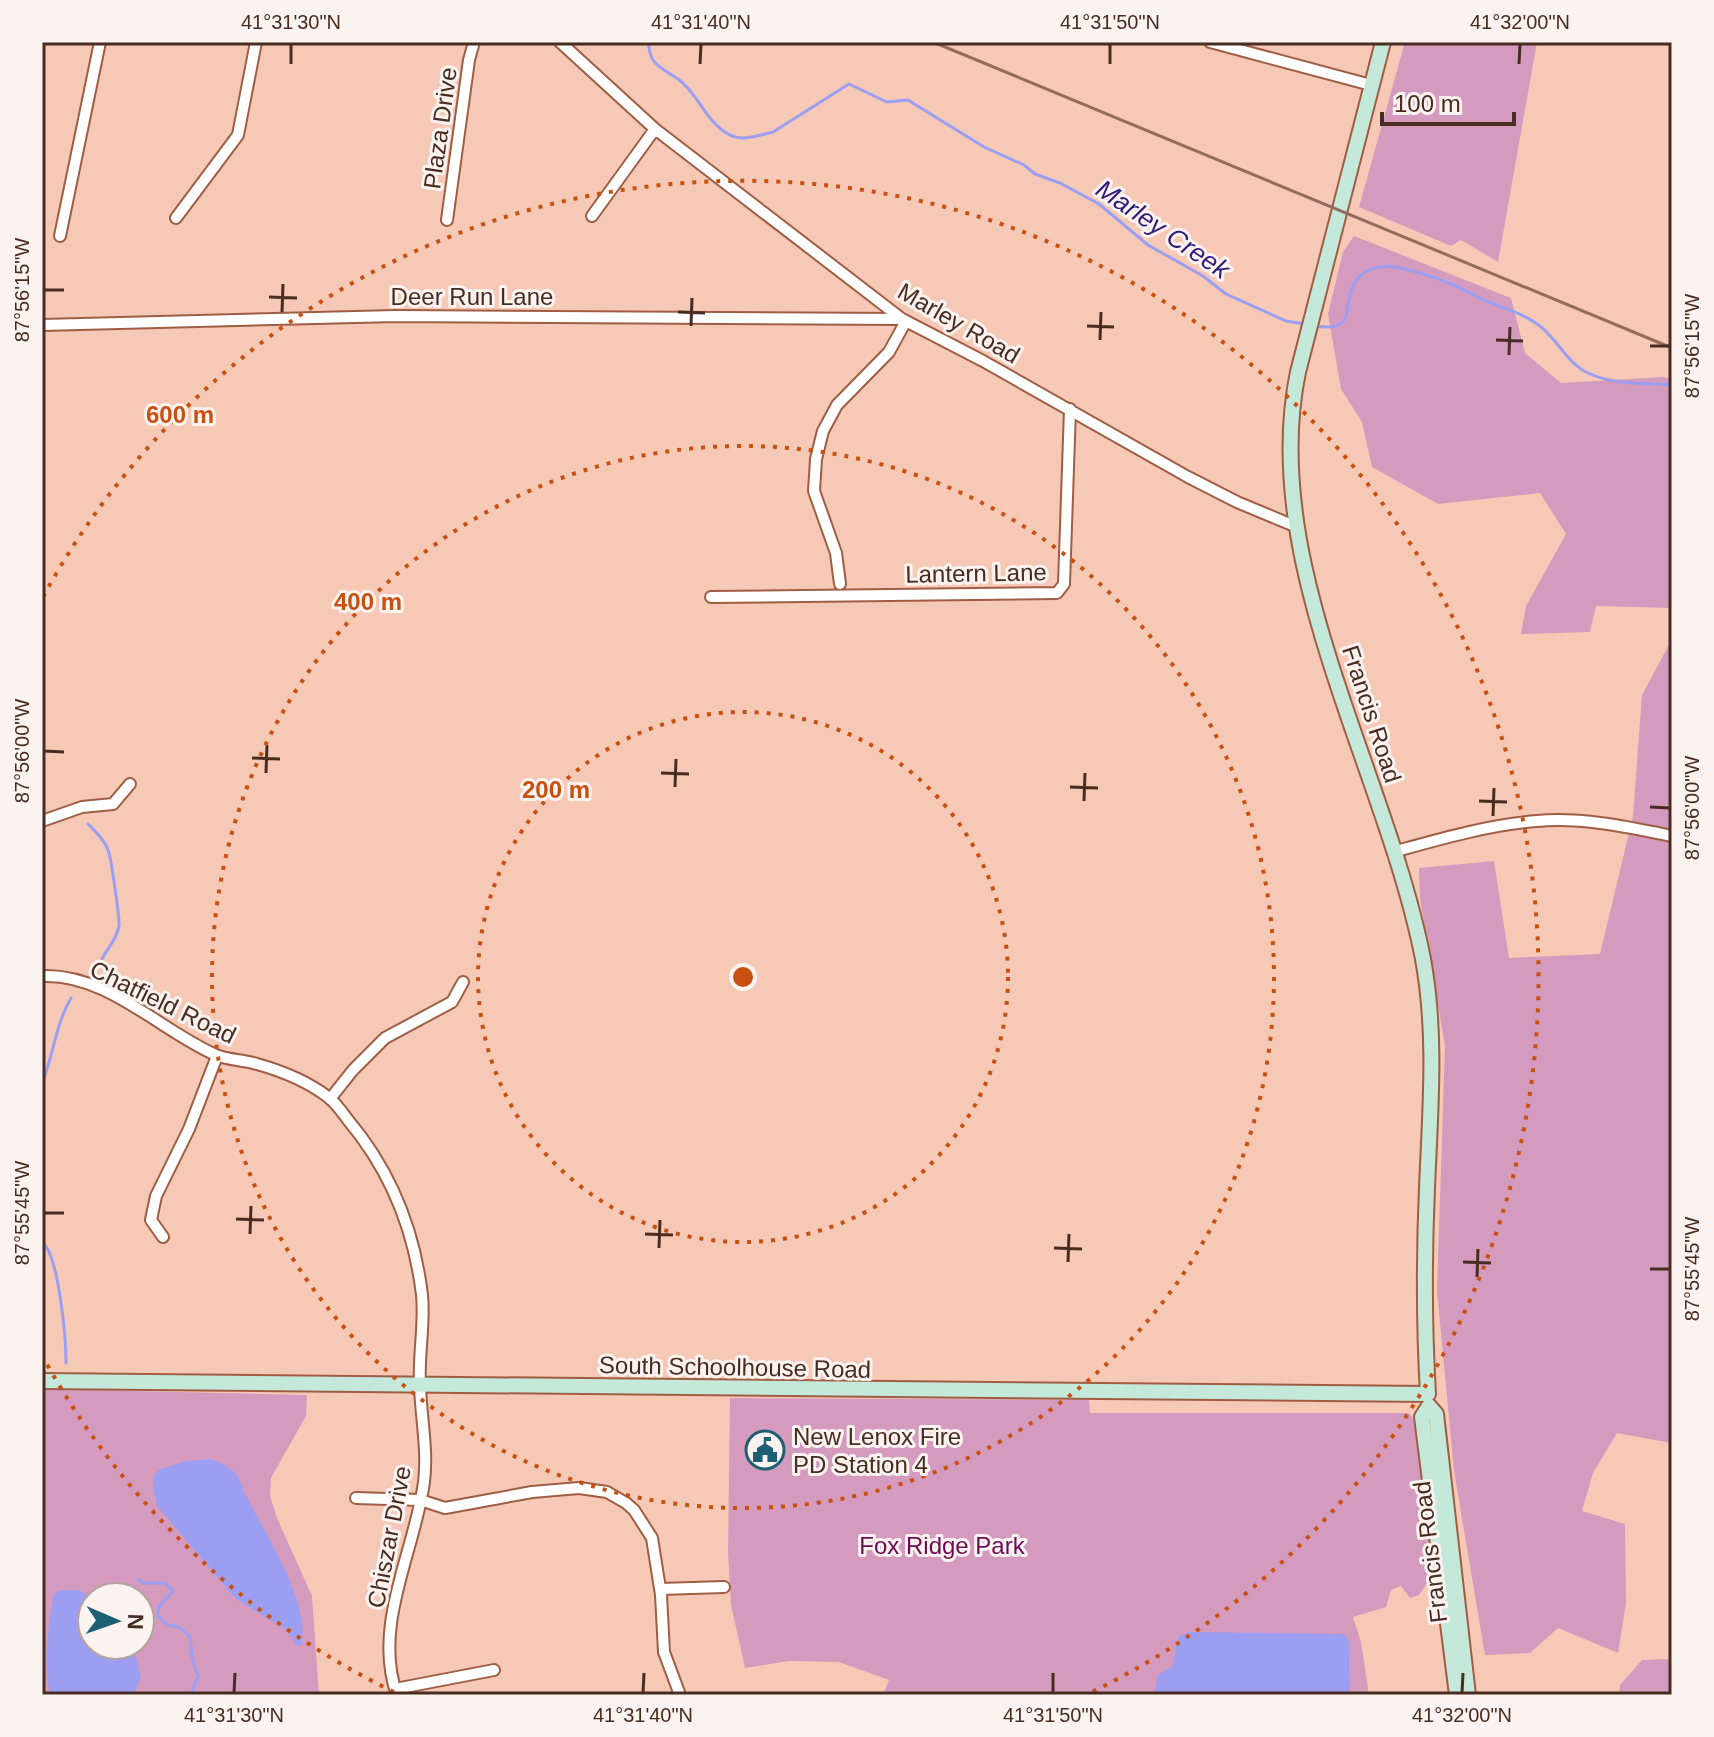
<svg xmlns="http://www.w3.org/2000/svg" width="1714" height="1737" font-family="Arial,sans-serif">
  <rect width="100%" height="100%" fill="#f6c9b7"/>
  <path fill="#d49bbe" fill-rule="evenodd" d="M1405,42H1537L1498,262L1461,240L1451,246L1359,207Z
    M1354,236L1511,298L1525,353L1561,383L1663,377L1672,379V608L1596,606L1590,632L1521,634L1526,606L1566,534L1540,493L1438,504L1372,467L1362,422L1341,389L1328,314L1343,252Z
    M1672,639V1443L1617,1433L1593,1473L1582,1511L1625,1524L1626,1603L1618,1653L1558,1628L1530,1653L1485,1655L1454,1471L1437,1291L1445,1046L1420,898L1419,868L1494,861L1509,958L1600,954L1633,816L1642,695Z
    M42,1389L307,1395L306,1416L271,1478L270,1496L277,1518L312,1596L319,1695H42ZM92,1597H140V1645H92Z
    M730,1398L1089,1400L1090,1413H1409L1418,1427L1432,1576L1419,1595L1410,1598L1401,1586L1391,1590L1386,1607L1353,1617L1361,1642L1369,1695H883L889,1680L839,1662L789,1661L745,1668L731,1605L728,1551Z
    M1672,1659V1695H1619L1620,1685L1642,1660Z"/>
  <path fill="#9c9ef1" d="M211,1459C228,1466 238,1470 243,1489C264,1534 309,1596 302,1646L297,1645L285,1629L236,1599L157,1506L153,1486L154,1476L158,1470L186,1461Z
    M59,1590H78L92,1597V1645H133L141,1678L133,1695H50C43,1662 48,1627 54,1594Z
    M1189,1632L1344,1634L1349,1642L1350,1695H1154L1158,1675L1173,1666L1178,1637Z"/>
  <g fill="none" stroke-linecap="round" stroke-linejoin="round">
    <path stroke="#9c9ef1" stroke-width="3" d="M648,42C649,48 650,56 653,60C659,69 670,73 678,79C699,94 706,123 730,135C744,142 759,135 773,132L849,84L887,102L908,100L984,147L1024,165L1035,174L1060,183L1099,204L1148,245L1203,276L1226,294L1286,321L1304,324
      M1315,326C1357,332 1342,309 1353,286C1360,270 1379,264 1394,267C1419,271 1452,283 1474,295C1497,308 1517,309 1540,326C1557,339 1568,364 1588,373C1613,385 1645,383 1672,385
      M88,824C95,831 105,840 108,850C111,856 120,921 119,926C117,939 107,949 102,959
      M42,1084C53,1056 56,1023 71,998
      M42,1242C59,1255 66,1339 66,1363
      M138,1579L142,1583H165L173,1591L158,1608V1616L168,1625L179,1627L190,1637L192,1659L198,1676L191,1695"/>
    <defs>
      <path id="street" d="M560,42L655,129L902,319L983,361L1188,477L1237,502L1297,527
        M1210,42L1371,85
        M592,216L655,129
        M176,218L238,135L256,42
        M447,220L469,60L474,42
        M60,236L100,42
        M42,325L396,316L902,319
        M840,584L836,553L814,491L816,459L823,431L837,405L889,352L906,321
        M711,597L1057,593L1064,584L1070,409
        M42,821L82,807L113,804L130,784
        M1393,852C1440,839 1488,825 1537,821C1582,817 1628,827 1672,836
        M42,976C107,973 159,1030 216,1055C228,1060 244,1060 257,1064C282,1071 307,1081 328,1097C336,1103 342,1112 348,1120C391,1171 414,1228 422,1295C425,1325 418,1356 420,1386C421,1418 428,1450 424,1482C415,1551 372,1625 397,1695
        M330,1099L353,1070L385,1038L452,1002L463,982
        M163,1237L151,1220L156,1196L189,1129L217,1056
        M356,1498L420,1500L445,1508L532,1492L579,1488L607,1492L626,1503L634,1510L652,1538L661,1595L664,1652L680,1695
        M660,1589L724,1587
        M395,1689L494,1670"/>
      <path id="secondary" d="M42,1381L1428,1394C1424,1325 1424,1257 1427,1188C1430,1112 1437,1035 1423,959C1387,773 1258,564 1298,372L1383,42
        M1457,1695L1422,1417L1429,1406L1436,1414L1468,1695"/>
    </defs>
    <use href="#street" stroke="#9f5d43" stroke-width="14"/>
    <use href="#secondary" stroke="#9f5d43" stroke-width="18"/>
    <use href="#street" stroke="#fff" stroke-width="10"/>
    <use href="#secondary" stroke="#c4e8d9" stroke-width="14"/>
    <path stroke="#916d5f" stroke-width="3" d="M933,42L1672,348"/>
  </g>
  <path fill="none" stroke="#492c21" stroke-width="3" d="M291,64V44M700,64L701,44M1110,64V44M1519,64L1520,44M44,290H64M269,297L297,298M282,312L283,284M678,312L705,313M691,326L692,298M1087,326L1114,327M1100,340L1101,312M1496,340L1523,341M1650,346H1670M1509,355L1510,327M44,751L64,752M252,758L280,759M266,773L267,745M661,773L689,774M675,787L676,759M1070,787L1098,788M1084,801L1085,773M1479,801L1507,802M1650,807L1670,808M1493,816L1494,788M44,1213H64M236,1219L264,1220M250,1234L251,1206M645,1234L673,1235M659,1248L660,1220M1054,1248L1082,1249M1068,1262L1069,1234M1463,1262L1491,1263M1650,1269H1670M1477,1277L1478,1249M234,1693L235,1673M643,1693L644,1673M1053,1693V1673M1462,1693L1463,1673"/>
  <g fill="none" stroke="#c85010" stroke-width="4" stroke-dasharray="4 8">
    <circle cx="743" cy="977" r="265"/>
    <circle cx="743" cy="977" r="531"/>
    <path d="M394 1692A796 796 0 0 1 43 1357M43 597A796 796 0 1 1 1092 1692"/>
  </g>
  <defs>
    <symbol id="civic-ring" viewBox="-11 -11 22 22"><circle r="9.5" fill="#fbf3f0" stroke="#1d5f73" stroke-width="1.5"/><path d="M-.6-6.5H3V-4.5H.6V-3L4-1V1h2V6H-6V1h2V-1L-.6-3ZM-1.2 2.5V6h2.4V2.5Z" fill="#1d5f73"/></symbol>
  </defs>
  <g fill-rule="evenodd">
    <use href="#civic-ring" x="743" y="1428" width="44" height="44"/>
  </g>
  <g text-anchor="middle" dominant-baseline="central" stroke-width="6" stroke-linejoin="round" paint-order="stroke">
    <g font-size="24" fill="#492c21" stroke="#fbf3f0">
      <text transform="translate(440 128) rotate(-82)">Plaza Drive</text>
      <text x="472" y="296">Deer Run Lane</text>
      <text transform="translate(959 323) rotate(30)">Marley Road</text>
      <text transform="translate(976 573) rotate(-1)">Lantern Lane</text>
      <text transform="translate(1372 714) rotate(72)">Francis Road</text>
      <text transform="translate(163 1002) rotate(26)">Chatfield Road</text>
      <text transform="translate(735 1367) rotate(1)">South Schoolhouse Road</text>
      <text transform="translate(389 1537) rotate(-79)">Chiszar Drive</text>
      <text transform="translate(1430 1552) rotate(-97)">Francis Road</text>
    </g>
    <g font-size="24" fill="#492c21" stroke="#fbf3f0" text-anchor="start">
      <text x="793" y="1436">New Lenox Fire<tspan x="793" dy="28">PD Station 4</tspan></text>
    </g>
    <g font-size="24" fill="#6e0a54" stroke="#fbf3f0">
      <text x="942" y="1545">Fox Ridge Park</text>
    </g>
    <g font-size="26" font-style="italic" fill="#2d1b7a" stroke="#fbf3f0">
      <text transform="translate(1163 229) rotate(34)">Marley Creek</text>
    </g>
  </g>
  <circle cx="743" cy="977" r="12" fill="#c85010" stroke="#fbf3f0" stroke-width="4"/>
  <g font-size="24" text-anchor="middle" font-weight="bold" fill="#c85010" stroke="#fbf3f0" stroke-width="6" stroke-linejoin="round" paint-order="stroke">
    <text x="180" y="423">600 m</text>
    <text x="368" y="610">400 m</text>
    <text x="556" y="798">200 m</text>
  </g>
  <rect width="1714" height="1737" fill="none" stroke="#fbf3f0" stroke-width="88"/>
  <g transform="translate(116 1621) rotate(92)"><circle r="38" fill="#fbf3f0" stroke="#b4a39d" stroke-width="2"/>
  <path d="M0-6L14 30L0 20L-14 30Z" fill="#1d5f73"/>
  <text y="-12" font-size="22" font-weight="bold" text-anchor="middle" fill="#492c21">N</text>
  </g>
  <path d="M1382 112v12h132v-12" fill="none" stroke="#492c21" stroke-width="4"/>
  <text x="1394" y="112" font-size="24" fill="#492c21" stroke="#fbf3f0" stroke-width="6" paint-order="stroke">100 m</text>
  <rect x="44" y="44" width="1626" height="1649" fill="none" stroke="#492c21" stroke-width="3"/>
  <g font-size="20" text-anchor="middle" fill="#492c21">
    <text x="291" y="29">41°31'30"N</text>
    <text x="701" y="29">41°31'40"N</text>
    <text x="1110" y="29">41°31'50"N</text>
    <text x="1520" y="29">41°32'00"N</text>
    <text transform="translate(22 290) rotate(-90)" y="7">87°56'15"W</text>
    <text transform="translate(1692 346) rotate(-90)" y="7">87°56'15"W</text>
    <text transform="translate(22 751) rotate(-90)" y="7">87°56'00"W</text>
    <text transform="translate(1692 808) rotate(-90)" y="7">87°56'00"W</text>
    <text transform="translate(22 1213) rotate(-90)" y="7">87°55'45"W</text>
    <text transform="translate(1692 1269) rotate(-90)" y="7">87°55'45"W</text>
    <text x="234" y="1722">41°31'30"N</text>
    <text x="643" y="1722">41°31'40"N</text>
    <text x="1053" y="1722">41°31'50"N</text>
    <text x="1462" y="1722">41°32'00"N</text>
  </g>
</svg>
